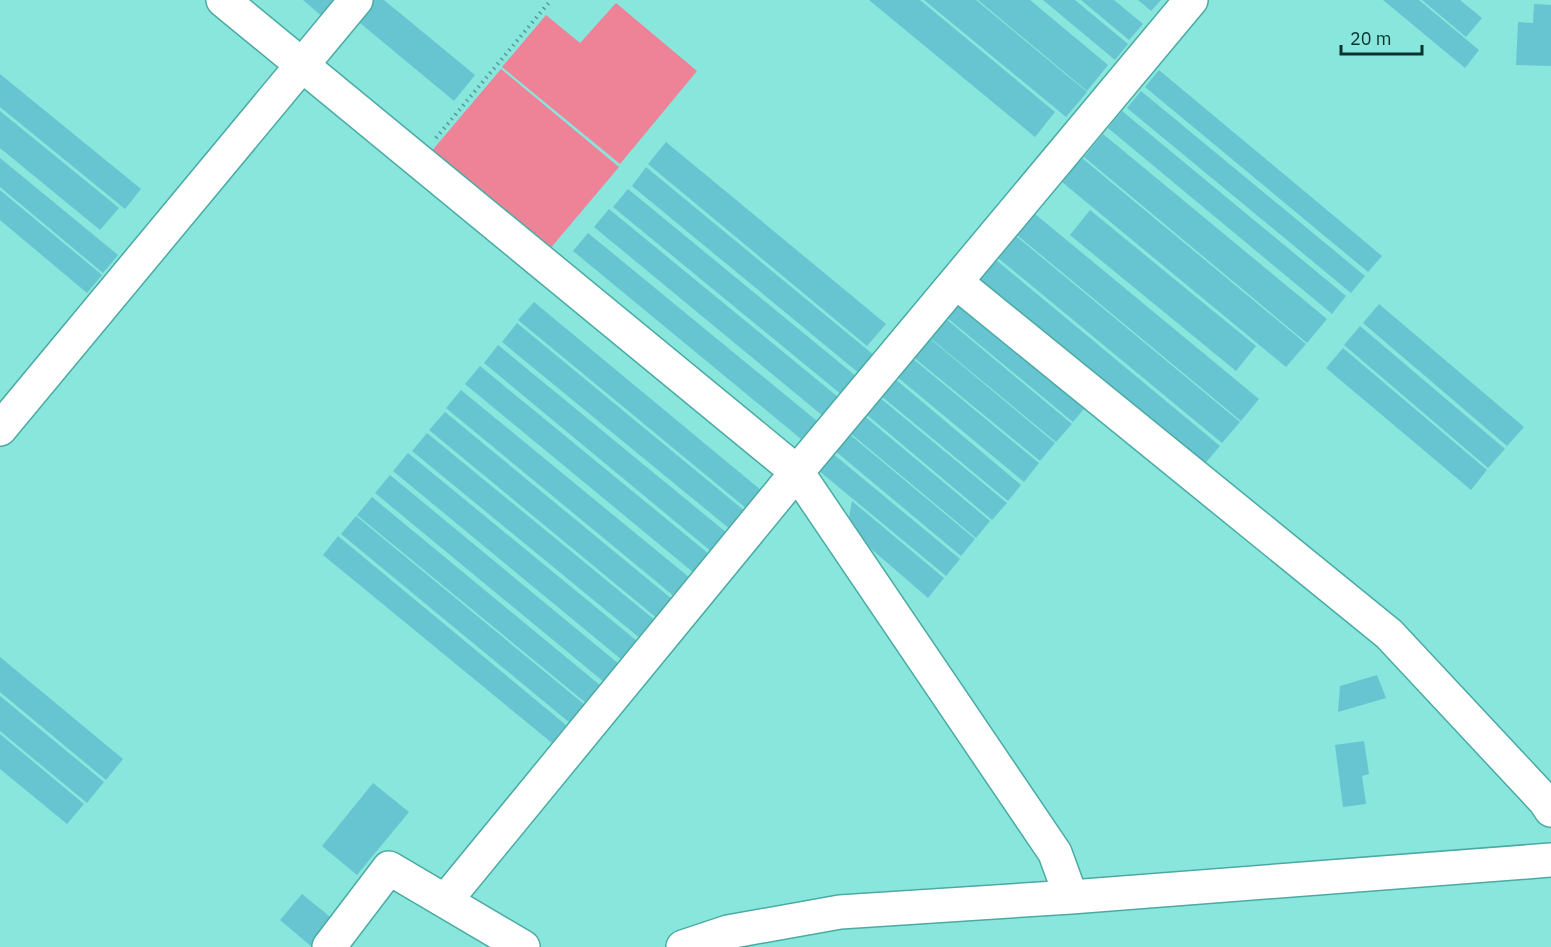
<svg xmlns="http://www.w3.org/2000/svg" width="1551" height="947" font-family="'IBM Plex Sans',sans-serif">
  <rect width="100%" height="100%" fill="#88e6dd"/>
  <path fill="#ee8398" d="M616,3L697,71L620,164L502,67L546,15L580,43Z
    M501,69L619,167L549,250L430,153Z"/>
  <path fill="#67c5d2" d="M303,0H340L324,18Z
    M369,0H384L475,75L454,101L354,18Z
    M869,0H920L1055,112L1035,137Z
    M924,0H976L1087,92L1066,117Z
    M978,0H1030L1108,65L1087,91Z
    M1043,0H1075L1128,44L1115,60Z
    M1081,0H1114L1143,24L1129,40Z
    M1138,0H1161L1151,11Z
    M1383,0H1419L1479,50L1465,68Z
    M1422,0H1460L1482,18L1466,37Z
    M1534,4L1551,5V66L1516,65L1518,22L1533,23Z
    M1159,70L1382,256L1368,272L1145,87Z
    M0,74L141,189L125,209L0,107Z
    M1141,91L1365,276L1351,293L1127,108Z
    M0,111L119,208L100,230L0,148Z
    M1122,111L1346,296L1332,314L1108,128Z
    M1103,134L1327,319L1307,343L1084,157Z
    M666,142L886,324L867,346L648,164Z
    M0,158L118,255L103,273L0,187Z
    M1082,158L1306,344L1286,367L1062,182Z
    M646,167L875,356L860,374L632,186Z
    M628,189L857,377L842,395L613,207Z
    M0,190L102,275L87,293L0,220Z
    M609,209L838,397L823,416L594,227Z
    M1029,209L1259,399L1241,421L1011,230Z
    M1090,210L1256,346L1236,371L1070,235Z
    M1010,231L1240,422L1222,443L992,253Z
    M588,233L817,421L801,439L573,251Z
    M990,255L1220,446L1202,467L972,277Z
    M961,298L1088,404L1073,422L945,316Z
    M534,302L762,491L747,509L518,320Z
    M1379,304L1524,427L1507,446L1363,323Z
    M945,318L1072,424L1056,442L929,337Z
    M517,323L746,512L731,530L502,342Z
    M1360,326L1505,449L1488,468L1344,345Z
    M928,337L1055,443L1040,461L912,356Z
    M498,345L727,533L712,552L484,363Z
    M1343,348L1487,470L1471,490L1326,368Z
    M912,358L1039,463L1024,482L896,376Z
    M480,366L709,554L694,573L465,384Z
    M894,378L1021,485L1008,501L880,395Z
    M461,390L690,578L675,597L446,408Z
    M879,397L1007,503L992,520L866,414Z
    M445,412L673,600L658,619L429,430Z
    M863,415L990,521L976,538L849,432Z
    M427,433L656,621L641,639L412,451Z
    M848,433L975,539L961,556L834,450Z
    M408,453L637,641L622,660L393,471Z
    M832,453L960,559L946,576L818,470Z
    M390,475L619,664L604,682L375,493Z
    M372,497L601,686L586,703L357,515Z
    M852,501L944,578L928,598L847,528Z
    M356,516L585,705L570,723L341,534Z
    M338,536L566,725L552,743L323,555Z
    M0,657L123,759L106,780L0,692Z
    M1377,675L1386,698L1338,712L1340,686Z
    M0,696L104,782L87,803L0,731Z
    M0,734L84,804L67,824L0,769Z
    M1364,741L1369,774L1362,776L1366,804L1343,807L1335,745Z
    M373,783L409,812L357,875L322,846Z
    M302,894L334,920L312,947L280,920Z"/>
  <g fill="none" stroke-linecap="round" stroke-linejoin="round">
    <defs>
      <path id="minor" d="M223,0L797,472L1055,853L1071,897
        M956,282L1389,634L1545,801L1551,810
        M0,429L356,0
        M446,900L797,472L1191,0
        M329,947L389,868L523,947
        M683,947L728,932L840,912L1071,897L1551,860"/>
    </defs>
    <use href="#minor" stroke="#4baba3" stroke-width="36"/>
    <path stroke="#539c95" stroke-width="4" stroke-dasharray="1.5 4.5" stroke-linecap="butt" d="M436,138L551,0"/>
    <use href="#minor" stroke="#fff" stroke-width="33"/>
  </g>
  <path d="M1341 45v9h81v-9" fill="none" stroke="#07322f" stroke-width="3"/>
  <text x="1350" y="45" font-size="18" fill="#07322f" stroke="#88e6dd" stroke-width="4.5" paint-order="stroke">20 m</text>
</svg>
